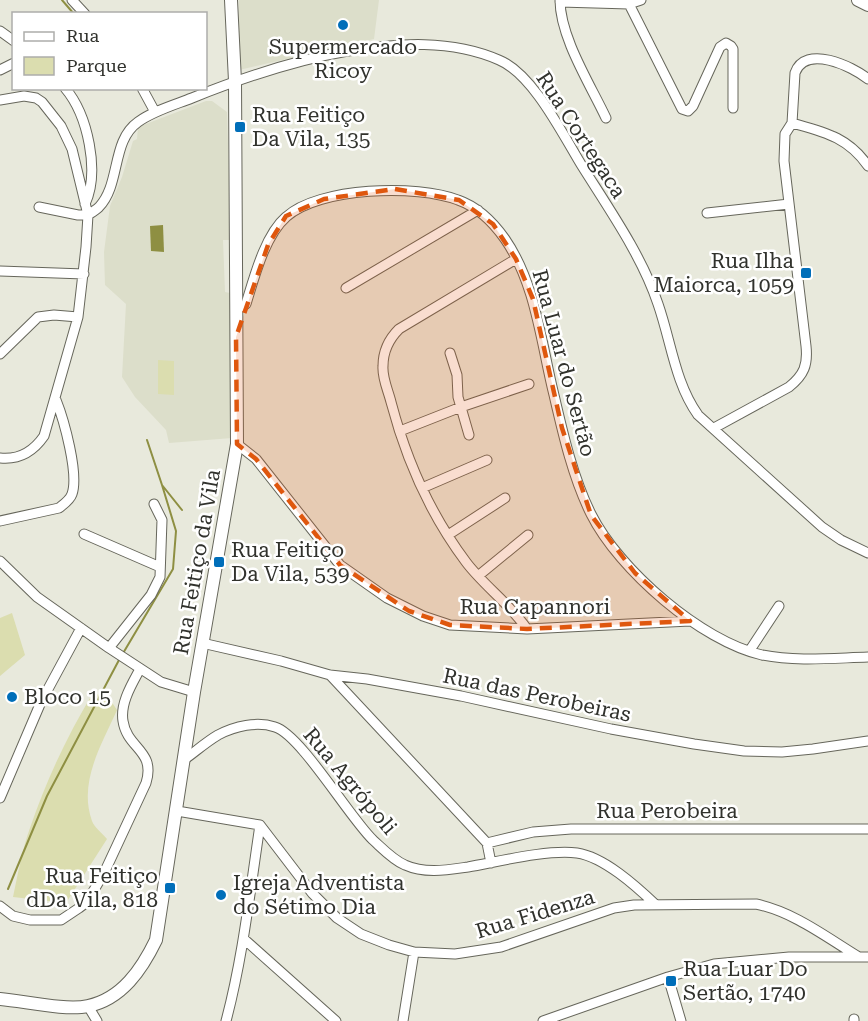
<svg xmlns="http://www.w3.org/2000/svg" width="868" height="1021" font-family="'Roboto Serif',serif">
  <rect width="100%" height="100%" fill="#e8e9dc"/>
  <path fill="#dcdeca" d="M239,0H379L374,39L239,70Z
    M206,101H212L227,112L231,240H223L225,292L230,293L232,438L169,443L166,430L135,397L122,377L126,304L105,285L104,252L110,206L122,177L133,141L137,139L138,127Z"/>
  <path fill="#dbddaf" d="M158,360L174,361V395L158,394Z
    M12,613L25,655L0,676V618Z
    M93,693L109,698L117,710C102,744 78,782 92,821C94,827 102,833 107,839L66,903L13,897C18,874 22,850 30,828C46,781 67,736 93,693Z"/>
  <path fill="#8e8f42" d="M163,225L164,252L151,251L150,226Z"/>
  <g fill="none" stroke-linecap="round" stroke-linejoin="round">
    <path stroke="#8e8f42" stroke-width="2" d="M62,0L74,14
      M147,440L162,485L182,510
      M122,655L173,569L176,531L162,485
      M8,889L47,796L119,660"/>
    <defs>
      <path id="minor" d="M72,0L85,14
        M560,0C560,37 590,84 606,118
        M560,2L629,4L641,0
        M629,4L682,109L688,111L693,106L720,47L726,43L731,46L733,49V108
        M0,31L14,41
        M0,70L14,63
        M65,88C88,115 100,172 85,204
        M142,88L155,112
        M0,100L24,96L36,98L42,102L61,126L72,149L88,215L86,247L78,317L44,436C33,452 19,460 0,458
        M792,123C824,132 848,137 868,166
        M39,207L78,215H88
        M707,213L789,204
        M88,215C91,213 96,210 99,207C121,184 111,141 138,122C153,111 174,105 192,98C242,78 294,60 348,51C398,43 451,39 499,60C533,74 563,135 582,166C609,209 642,256 658,304C671,341 675,383 698,415L822,527L841,540L868,553
        M516,259L399,329C389,339 383,352 383,366C382,378 388,390 391,402C406,459 430,514 466,562C484,586 510,604 527,629
        M0,271L84,274
        M346,288L478,210
        M236,310L246,304C254,278 265,235 286,217C319,187 417,184 458,200C478,207 493,222 505,239C536,284 541,343 554,395C563,434 573,478 591,514C619,570 701,641 762,655C796,662 834,658 868,657
        M450,353L457,375L458,397L469,435
        M0,354L38,317L54,315L78,317
        M714,428L789,387C804,375 808,365 806,346L784,161L785,134L792,123L795,73C805,44 852,66 868,79
        M400,431L461,407L529,384
        M237,444L256,459L340,565L387,598L423,616L450,625L527,629L690,621
        M422,488L487,460
        M0,521L59,508C64,504 70,500 72,494C79,474 64,420 56,400
        M84,534L160,567
        M448,535L505,498
        M0,561L37,597L109,648L161,682L194,692
        M478,576L528,535
        M202,643L281,661L330,675L367,679L461,696L611,729L694,744L744,751L782,752L813,749L868,741
        M109,648L151,595L160,577L162,520L154,504
        M750,650L779,606
        M330,675L487,843
        M185,759C195,752 206,742 218,735C235,726 257,721 275,727C301,735 349,817 373,840C383,849 393,860 405,865C425,874 447,870 468,867C497,862 548,849 577,853C604,857 636,886 656,905
        M0,798L41,702L81,628
        M177,811L260,825C250,891 243,957 226,1021
        M260,825L312,893L337,918L361,934L389,945L414,952L455,954L501,947L614,908L634,905L756,904C794,912 826,937 859,957
        M491,863L487,843L533,832L571,829H868
        M0,906L13,916L30,920H61L79,908L87,902L105,871L146,783C156,750 127,749 123,721C120,703 132,684 140,669
        M244,939L336,1021
        M668,977L681,1021
        M88,1006L97,1021
        M403,1021L414,952
        M543,1021L668,977L714,964L789,957H868
        M854,1021V1019"/>
      <path id="tertiary" d="M858,0L868,5
        M0,999C24,1001 66,1011 88,1006C122,999 142,969 156,940L194,692L237,444L235,81L231,0"/>
    </defs>
    <use href="#minor" stroke="#66665b" stroke-width="11"/>
    <use href="#tertiary" stroke="#66665b" stroke-width="14"/>
    <use href="#minor" stroke="#fff" stroke-width="9"/>
    <use href="#tertiary" stroke="#fff" stroke-width="12"/>
  </g>
  <path fill="#df570e" fill-opacity="0.2" stroke="#df570e" stroke-width="4.5" stroke-dasharray="12 8" stroke-linejoin="round" d="M395,189L459,200L493,224L516,259L533,299L562,428L591,515L635,573L690,621L527,629L450,625L409,611L340,565L256,459L237,444L236,337L268,245L286,216L324,199Z"/>
  <g fill="#006eb9" stroke="#fff" stroke-width="2">
    <circle cx="343" cy="25" r="6"/>
    <rect x="234" y="121" width="12" height="12" rx="3"/>
    <rect x="800" y="267" width="12" height="12" rx="3"/>
    <rect x="213" y="556" width="12" height="12" rx="3"/>
    <circle cx="12" cy="697" r="6"/>
    <rect x="164" y="882" width="12" height="12" rx="3"/>
    <circle cx="221" cy="895" r="6"/>
    <rect x="665" y="975" width="12" height="12" rx="3"/>
  </g>
  <g text-anchor="middle" dominant-baseline="central" stroke-width="5" stroke-linejoin="round" paint-order="stroke">
    <g font-size="21" fill="#31322d" stroke="#fff" text-anchor="start">
      <text x="343" y="47" text-anchor="middle">Supermercado<tspan x="343" dy="24">Ricoy</tspan></text>
      <text x="252" y="115">Rua Feitiço<tspan x="252" dy="24">Da Vila, 135</tspan></text>
      <text x="794" y="261" text-anchor="end">Rua Ilha<tspan x="794" dy="24">Maiorca, 1059</tspan></text>
      <text x="231" y="550">Rua Feitiço<tspan x="231" dy="24">Da Vila, 539</tspan></text>
      <text x="24" y="697">Bloco 15</text>
      <text x="158" y="876" text-anchor="end">Rua Feitiço<tspan x="158" dy="24">dDa Vila, 818</tspan></text>
      <text x="233" y="883">Igreja Adventista<tspan x="233" dy="24">do Sétimo Dia</tspan></text>
      <text x="683" y="969">Rua Luar Do<tspan x="683" dy="24">Sertão, 1740</tspan></text>
    </g>
    <g font-size="21" fill="#31322d" stroke="#fff">
      <text transform="translate(581 135) rotate(57)">Rua Cortegaca</text>
      <text transform="translate(564 363) rotate(75)">Rua Luar do Sertão</text>
      <text transform="translate(197 562) rotate(-80)">Rua Feitiço da Vila</text>
      <text x="535" y="607">Rua Capannori</text>
      <text transform="translate(537 695) rotate(12)">Rua das Perobeiras</text>
      <text transform="translate(350 781) rotate(50)">Rua Agrópoli</text>
      <text x="667" y="811">Rua Perobeira</text>
      <text transform="translate(535 914) rotate(-17)">Rua Fidenza</text>
    </g>
  </g>
  <rect x="12" y="12" width="195" height="78" fill="#ffffff" stroke="#adadab" stroke-width="1.5"/>
  <rect x="24" y="32" width="30" height="9" fill="#ffffff" stroke="#adadab" stroke-width="1.5"/>
  <text x="66" y="42" font-size="18" fill="#31322d">Rua</text>
  <rect x="24" y="57" width="30" height="18" fill="#dbddaf" stroke="#adadab" stroke-width="1.5"/>
  <text x="66" y="72" font-size="18" fill="#31322d">Parque</text>
</svg>
